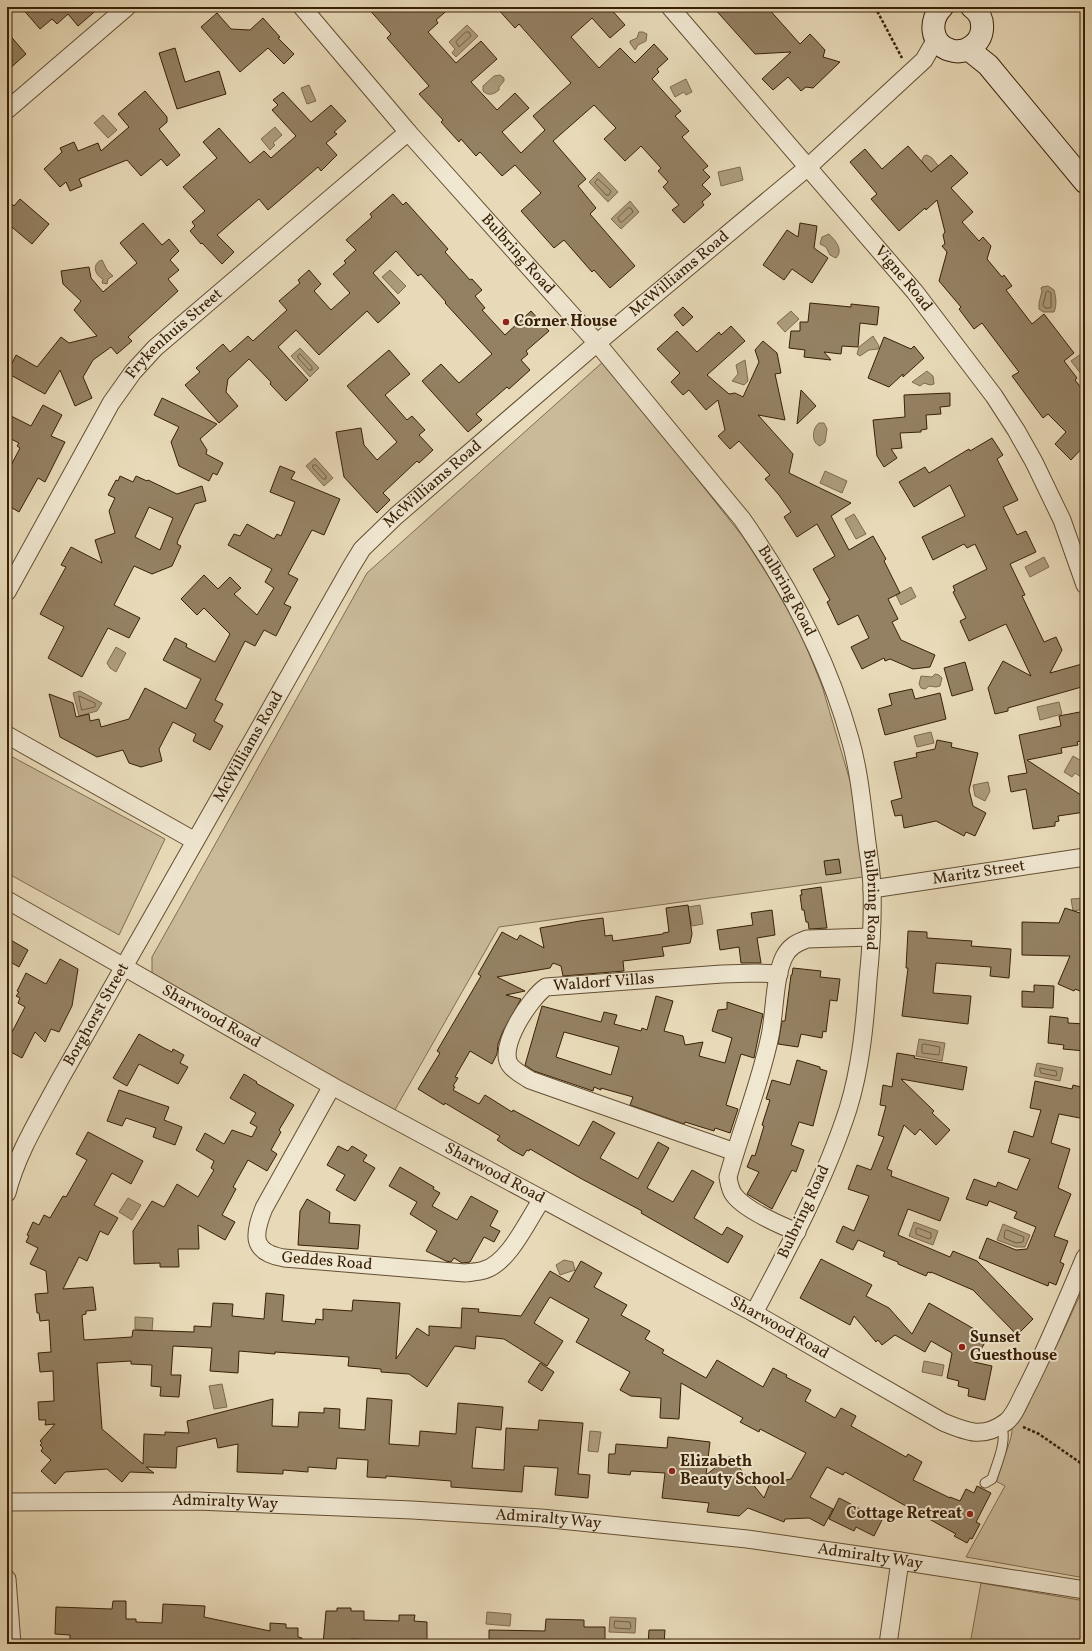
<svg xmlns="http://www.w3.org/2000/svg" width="1092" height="1651" font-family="Vollkorn,serif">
  <rect width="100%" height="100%" fill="#e8dab8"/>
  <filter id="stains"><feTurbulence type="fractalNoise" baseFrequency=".005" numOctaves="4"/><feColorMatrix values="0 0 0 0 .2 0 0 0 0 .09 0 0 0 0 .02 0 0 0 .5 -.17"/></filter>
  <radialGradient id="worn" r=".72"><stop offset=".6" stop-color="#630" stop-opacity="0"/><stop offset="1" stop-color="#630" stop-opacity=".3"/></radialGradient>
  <path fill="#caba9a" stroke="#816d50" d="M604,361L743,537L769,577L800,631L822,686L853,791L863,877L499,927L392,1115L152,973V957L367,573Z
    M7,754L165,839L119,935L7,873Z
    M1085,1284V1578L966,1557L1005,1486L992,1479C1000,1466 1014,1440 1012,1424C1042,1381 1063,1332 1085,1284Z
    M981,1583L1085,1601V1644H970Z"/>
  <path fill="#ac9b7b" stroke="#7e6a4c" d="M467,25L478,36L456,57L452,53L455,49L449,42Z
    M639,32H643L647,34L646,41L638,45L635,50L630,43V41L637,38Z
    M500,75L504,78V81L499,87V90C493,95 488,96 483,91V86L494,76Z
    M686,79L692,92L686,95L684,92L675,97L670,87Z
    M309,85L316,101L307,104L301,88Z
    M103,115L117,130L108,138L94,123Z
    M275,127L282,135L273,143L275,145L270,150L261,139Z
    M927,155L932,158L941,169L933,175L923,164L922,160L924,156Z
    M740,167L743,180L721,186L718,172Z
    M599,172L618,192L608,202L589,182Z
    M630,201L639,212L621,229L611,219Z
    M829,234C835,240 844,250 836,258L830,255L826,247L820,244L822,237Z
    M102,260L107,270L113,276L108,279L107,284L102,283L103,279C94,275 92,263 102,260Z
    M390,270L406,286L398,294L382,277Z
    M1048,286L1054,290C1056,297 1057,305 1054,312H1043L1039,309V303L1042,291L1041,288L1042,287Z
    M791,311L799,319L785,332L777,323Z
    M873,336L879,346L878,349L869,350L860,356L857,354L859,347Z
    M300,348L319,368L310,377L291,356Z
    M1081,354L1085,360V372L1082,375L1071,361Z
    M745,360L748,381L744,385L732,381L738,374L736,365Z
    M927,371L933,376L934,384L930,385L924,383L920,386L912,382Z
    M819,423H824L827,429L825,442L820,446C811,443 812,428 819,423Z
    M315,458L333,478L324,486L306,466Z
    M825,471L847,481L842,493L820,483Z
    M854,514L866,534L856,539L845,519Z
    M1044,557L1049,567L1030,577L1025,567Z
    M911,587L916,597L901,605L896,595Z
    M116,647L126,653L116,672L110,668L107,663Z
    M935,674L939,675L942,678L940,686L936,687L929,686L925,689L921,688L919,684L921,676L932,677Z
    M80,691L102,703L97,711L79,716L73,693Z
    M1059,702L1062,714L1040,720L1037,707Z
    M931,732L934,743L917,747L914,736Z
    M1073,756L1085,763L1084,779L1075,773L1072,777L1064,772Z
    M988,782L990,791L985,801L975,796L973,785Z
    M1085,898V909L1073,911L1071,899Z
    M700,905L703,924L692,926L688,907Z
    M919,1039L945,1043L942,1061L916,1056Z
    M1037,1063L1063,1068L1060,1081L1034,1076Z
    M128,1198L141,1205L132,1220L119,1212Z
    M914,1222L938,1231L933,1245L909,1236Z
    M1003,1224L1030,1235L1025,1247H1016L997,1240Z
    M564,1260L573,1262L575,1270L560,1275L556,1265Z
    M135,1317L153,1318L152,1331L135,1329Z
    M924,1361L944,1365L942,1376L922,1372Z
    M222,1384L227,1407L214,1409L209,1386Z
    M590,1431L601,1432L598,1452L588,1451Z
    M487,1612L511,1614L510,1626L486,1624Z
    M610,1617L636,1618L635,1633L609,1632Z"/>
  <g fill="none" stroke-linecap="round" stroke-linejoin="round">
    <path stroke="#725e40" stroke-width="1" d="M466,32H469L471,36L459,47L456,42Z
      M598,179L611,191L609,195H606L595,183Z
      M628,208H631L633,212L622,222H620L618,218Z
      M1048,291L1051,293V307L1050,308H1045L1043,305L1046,293Z
      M300,354L312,367V370H309L298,358V356Z
      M313,465H316L326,476V479H323L313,468Z
      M79,696L95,703V707L82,710Z
      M924,1044L940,1047L939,1055L922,1053V1045Z
      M1040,1068L1056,1071L1057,1075L1055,1076L1041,1073Z
      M918,1228L931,1233V1238L929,1239L916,1234V1229Z
      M1007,1230L1024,1237L1023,1242L1016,1243L1004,1238L1005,1231Z
      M615,1621L630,1622L631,1627L630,1629L615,1628L614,1626Z"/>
  </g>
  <path fill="#948163" stroke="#382006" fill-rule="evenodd" d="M21,7H100L78,26L68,14L57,24L52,19L40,29Z
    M367,7H451L436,20L438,23L428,32L456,63L481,41L497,59L471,82L497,110L515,93L529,108L502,132L521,153L545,130L533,116L571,83L519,24L515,28L496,7H609L625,25L610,38L592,18L571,37L599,68L620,48L635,63L654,44L668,59L657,69L659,72L652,79L681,111L675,116L689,131L682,137L708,166L703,170L710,177L702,185L711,194L702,202L704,205L684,223L672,210L679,205L663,187L668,182L658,171L661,168L641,146L625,161L604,139L616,128L594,105L553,141L586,179L578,186L596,208L590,214L635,266L610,288L594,270L592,272L564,240L554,248L521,211L541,193L515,165L502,176L480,152L476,156L461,139L459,142L441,122L443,120L419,94L429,86L387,38L391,34Z
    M713,7H767L800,44L810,34L825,50L823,57L840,62L813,88L806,87L801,91L788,77L773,90L762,79L791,52L755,54Z
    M217,13L231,29L250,30L263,18L280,37L278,38L294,54L284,64L268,48L240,72L201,27Z
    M7,32L26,54L7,71Z
    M175,48L185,82L219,71L226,94L177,109L159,53Z
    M145,91L167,117V122L159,129L180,155L167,166L161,159L141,176L127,160L79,179L82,186L70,191L66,182L60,187L44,169L62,152L60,148L74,142L78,151L98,143L101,151L129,127L118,114Z
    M283,92L311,122L331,105L346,121L334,132L337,134L326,143L337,155L321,171L318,167L268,210L259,199L217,235L234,252L222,264L202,243L201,244L190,231L195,226L192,222L205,211L183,187L217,158L203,142L219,128L250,163L264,151L271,158L296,136L272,110L278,105L273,100Z
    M908,146L931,172L951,155L968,173L951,188L973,212L962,222L979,241L983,237L991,246L987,259L1002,277L1004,275L1012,286L1006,290L1032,324L1044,314L1074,353L1064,361L1077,378L1075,380L1085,393V445L1071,460L1055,444L1066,432L1048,414L1043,418L1012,376L1019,372L982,323L974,329L959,309L961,307L939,281L947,252L942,246L945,244L943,235L945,232L937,200L926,210L925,208L899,231L871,199L877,194L850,162L865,149L882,169Z
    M393,194L403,205L406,202L448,249L445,252L470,280L472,279L482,290L475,296L485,308L482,310L505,335L531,311L549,331L526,351L528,354L521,360L530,370L509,389L507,387L476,414L482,420L468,432L422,381L441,364L459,383L492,354L445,303L446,302L421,274L418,276L396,251L373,273L400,303L378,323L367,311L319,355L296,330L278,347L308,380L286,401L270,384L271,382L249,359L228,379L226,392L238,406L219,423L185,385L200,372L196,368L223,344L230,352L248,336L253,341L287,310L279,301L300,283L298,280L309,270L321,284L314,291L331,310L350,293L333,274L346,263L344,261L356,250L346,240L372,217L370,214Z
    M7,199L14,206L20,199L49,224L32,244L7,223Z
    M143,223L162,245L169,239L179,251L170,260L179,270L168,279L178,291L128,337L132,341L117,354L111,347L93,360L83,377L92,398L75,406L60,370L45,394L7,373L16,355L37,367L61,337L69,343L97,336L74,310L81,301L63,284L61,271L89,267L91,278L103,292L137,263L120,243Z
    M800,223L817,226L814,248L828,258L812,283L792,269L784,280L763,265L787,230L798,237Z
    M810,303L851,307V304L879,307L877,325L860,323L858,347L842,346L841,354L824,352L831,360L804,357L805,350L789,348L791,331H800V322H808Z
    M683,307L693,317L683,326L674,315Z
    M731,326L745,341L707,375L729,394L735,393L743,397L759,362L755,350L763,341L777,353L781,373L775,374L785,420L758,415L793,454L789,473L851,503L831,516L849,550L873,536L886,559L884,561L900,593L888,599L898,619L892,622L901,640L935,655L930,667L913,669L890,659L885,661L884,658L862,669L851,647L869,638L858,615L838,625L827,602L830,600L813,569L835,556L817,524L797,537L784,517L791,512L779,495L765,479L770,475L739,441L730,449L718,436L725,430L718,400L706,410L689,390L683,395L671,382L680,373L657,349L677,331L697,352L719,332L721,335Z
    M884,337L911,349L914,346L924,358L903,377V374L889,387L868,378Z
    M389,350L410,374L385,395L407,420L412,416L425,430L419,435L433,450L419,463L417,461L383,493L390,500L377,513L344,477L336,432L361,428L364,445L377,460L397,442L347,386Z
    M801,390L816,406L797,424Z
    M950,393V406L940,407L941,414L926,415L927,429L921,430V432L900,433L902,448L891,449L897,458L884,467L877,456L873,420L905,417L904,395Z
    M162,398L217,424L200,439L207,450L206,454L223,463L217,475L213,473L209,481L179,466L171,442L179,427L154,415Z
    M43,405L62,415L51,436L65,442L45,482L38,478L19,512L7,505V473L20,448L17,446L19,443L7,437V414L31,426Z
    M992,438L1003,455L997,459L1018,500L1003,507L1017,535L1026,531L1036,552L1010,564L1025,595L1022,596L1044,642L1056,637L1062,650L1050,673L1082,664L1085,674V686L1008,708V711L995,714L988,688L1003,661L1031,676L1006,624L969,641L960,621L966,618L953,592L955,591L953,586L987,569L975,544L967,548L964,544L933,560L922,537L965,516L950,485L914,507L899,482L925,467L929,473L969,449L970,451Z
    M280,466L295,472L291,479L340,499L324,535L312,530L288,574L298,579L284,604L291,607L276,636L264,630L255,646L245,641L217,696L215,700L223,704L214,721L223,726L210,750L193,741L196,734L173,722L159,749L162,761L141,767L129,763L123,750L97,757L60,737L49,694L73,703L76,717L89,714L90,721L99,719L101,727L129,719L145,688L186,709L201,679L163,660L175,638L187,644L186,647L215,662L230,634L204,608L197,615L181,599L204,575L218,589L230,577L241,588L234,594L257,615L274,588L265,582L272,569L228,545L234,534L240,536L247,524L274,539L277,534L281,536L295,502L270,492Z
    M120,476L133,482L136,476L147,481L148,480L177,494L202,486L206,501L195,504L178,540L177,544L181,546L172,566L152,574L134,566L114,605L140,618L129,638L108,628L82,677L48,658L64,627L40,614L66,567L61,565L71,547L102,563L95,540L115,533L109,511L115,498L108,495L116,480L118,481ZM149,507L173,518L160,550L135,537Z
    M965,662L973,690L952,696L944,668Z
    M912,689L915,699L940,693L946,719L885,735L878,709L892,705L889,694Z
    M1085,711V732L1081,733L1083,740L1077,742L1078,745L1061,748L1062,753L1027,760L1084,797L1085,812L1058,816L1059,821L1055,822V826L1033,829L1026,789L1011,792L1008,776L1027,773L1019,735L1061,726L1059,716Z
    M937,740L952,743L951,747L978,753L969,790L973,806L986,813L975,836L966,832L964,836L936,821L904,828L902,815L895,816L891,801L902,798L894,762L917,757L916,753L935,749Z
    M839,859L841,873L826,875L824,861Z
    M821,887L827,928L809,929L808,922H806L804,910H802L800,895H802L801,890Z
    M688,905L692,934L690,943L662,947L664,956L623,961L624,971L563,976L561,966L553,963L550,968L497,977L525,991L506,995L521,999L503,1031L498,1044L497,1054L492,1064L470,1051L455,1077L458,1078L453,1086L455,1087L453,1090L479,1104L485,1095L512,1112L513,1110L579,1146L593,1121L615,1133L600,1158L638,1179L658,1142L669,1148L647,1188L673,1202L692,1170L714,1182L694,1218L722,1235L727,1227L743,1236L728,1263L641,1213L642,1211L580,1178L530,1149L529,1151L527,1150L523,1156L512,1150L497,1140L500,1136L445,1103L444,1105L418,1089L440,1053L437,1051L481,976L478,974L502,932L517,940L520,935L544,948L540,928L580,921L603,918L605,936L612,935L613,941L663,934V933L669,932L666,908Z
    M1065,908L1083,914L1081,919L1085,920V993L1075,989L1074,991L1058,984L1070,956L1022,955V922L1059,923Z
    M772,910L775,935L757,938L761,963H741L739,947L720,950L717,930L753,925L751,913Z
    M908,931L927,932V938L972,941L971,946L1011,949L1009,978L990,976L991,967L936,963L933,993L971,996L968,1024L902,1016L908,968H906Z
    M7,938L28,950L19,967L7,960Z
    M60,959L78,969L72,1006L59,1032L51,1029L45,1042L35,1032L22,1058L7,1050V1032L11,1034L25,1007L18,1003L20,998L16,996L19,992L17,991L26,973L46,984Z
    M793,968L821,971L820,977L840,979L837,1001L830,1000L826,1032L823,1031L822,1038L801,1034L798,1047L778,1044L782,1021H785L791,975H792Z
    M1034,985L1054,986L1053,1008L1022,1007V991L1034,992Z
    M656,996L673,1001L664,1031L683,1036L685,1045L703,1042L699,1056L725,1063L732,1038L712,1031L718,1010L727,1009V1002L763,1014L754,1058L741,1054L726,1105L738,1109L730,1133L715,1128L714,1131L685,1122L684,1124L630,1105L633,1097L601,1088V1090L594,1087L593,1091L534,1071L525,1065L542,1006L601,1022L604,1012L617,1015L614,1024L641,1031L642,1028L647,1030ZM564,1032L619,1047L611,1075L556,1057Z
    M1050,1016L1068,1018V1023L1085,1024V1051L1063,1049L1064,1045L1048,1043Z
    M139,1034L164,1048L172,1052L173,1049L184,1055L180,1063L188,1067L178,1084L139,1064L127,1086L113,1078Z
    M897,1053L915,1056L914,1058L967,1067L963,1090L901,1079L934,1111L932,1113L950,1130L936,1145L920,1129L915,1135L904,1125L887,1169L892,1171L891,1176L949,1198L940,1221L908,1209L898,1235L950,1257L953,1251L977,1261L1033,1319L1017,1335L973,1290L931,1272V1273L928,1272L926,1276L898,1264V1262L883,1256L885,1252L858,1240L853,1250L836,1242L843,1226L854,1231L869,1196L848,1189L857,1165L871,1170L884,1137L878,1135L886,1106L880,1105L883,1085L892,1087Z
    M797,1060L820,1067V1069L827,1071L813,1126L799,1122L791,1145L804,1150L796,1172L792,1170L772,1209L747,1194L759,1172L747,1167L752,1155L755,1156L764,1126L762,1125L770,1100L766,1099L772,1080L790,1085Z
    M244,1074L257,1082L256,1083L294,1105L279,1130L281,1132L271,1150L277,1154L267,1171L248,1160L233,1187L236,1189L222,1215L235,1222L225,1240L198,1225L199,1249H178L179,1267H160V1263L134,1264L133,1231L152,1201L164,1207L177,1184L198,1197L214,1170L211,1168L214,1161L196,1150L205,1133L224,1144L232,1130L252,1137L257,1127L250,1123L256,1113L230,1098Z
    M1035,1081L1072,1089L1073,1085L1085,1088V1119L1059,1114L1051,1143L1070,1149L1058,1188L1071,1194L1054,1236L1068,1241L1060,1262L1064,1264L1056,1285L1049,1282L1048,1286L979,1258L987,1238L1016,1250L1027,1249L1036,1227L1014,1218L1017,1212L989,1201L987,1206L966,1199L974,1179L996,1187L998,1182L1017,1190L1030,1159L1008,1152L1014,1131L1033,1137L1041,1110L1030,1108Z
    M119,1090L169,1107L164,1120L182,1127L175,1145L153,1137L156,1128L126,1118L122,1126L107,1121Z
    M88,1132L143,1161L131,1184L112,1173L94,1205L118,1218L108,1235L100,1231L87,1261L79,1257L63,1289L93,1287L96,1310L86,1311V1314L82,1315L84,1340L132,1337L133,1330L194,1332V1326L211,1327L213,1303L233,1304L232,1316L264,1319L266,1293L284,1295L282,1321L315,1324L316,1319L323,1320V1309L352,1311L353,1300L400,1303L396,1359L417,1328L429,1336V1326L461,1328L462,1308L479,1309L478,1312L521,1316L550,1271L569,1282L581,1261L602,1273L594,1287L627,1305L621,1315L650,1331L645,1339L664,1350L662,1353L706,1378L717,1360L763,1387L773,1368L787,1375L786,1377L811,1390L805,1401L835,1418L841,1408L856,1416L851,1426L906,1457L908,1454L922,1462L913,1480L950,1498V1497L960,1501L966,1489L974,1493L977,1486L991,1493L976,1522L980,1524L972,1539L970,1538L967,1543L954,1536L956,1534L845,1472L843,1475L827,1467L810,1497L833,1509L824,1526L809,1518L785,1519L784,1522L748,1508L739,1516L707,1512L709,1503L662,1498L665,1473L631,1471L630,1475L608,1473L609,1454H615L616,1444L667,1448L668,1437L710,1442L706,1475L730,1456L764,1498L770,1483L791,1479L806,1453L760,1429L759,1432L740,1422L743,1418L681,1383L679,1419L660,1418L661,1398L631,1396L620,1390L630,1372L576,1342L589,1319L550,1297L534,1323L563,1341L547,1366L504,1339L476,1336L475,1349L455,1346L427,1387L409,1374L381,1372V1369L348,1366L349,1357L275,1352V1354L239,1351L238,1373L210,1371L212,1348L173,1346L171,1375H181L179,1397L160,1396L161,1387L151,1386L152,1365L131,1364V1361L97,1363L102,1429L143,1464L144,1434L165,1435V1432L189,1433L187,1421L273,1399L272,1426L298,1427L299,1412L324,1413V1408L340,1409L339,1428L365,1430L367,1398L392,1400L389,1444L419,1446L420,1431L456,1434L458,1403L503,1407L501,1430L476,1427L472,1468L504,1470L506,1428L538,1430L539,1420L583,1423L578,1474L590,1475L588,1498L555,1495L558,1468L524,1466L522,1492L451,1487V1481L386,1476V1478L367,1477L368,1460L337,1458L336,1469L308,1467V1472L283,1470V1474L237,1472L238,1444L218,1448L216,1438L177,1447L176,1468L146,1467L154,1473L130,1472L122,1482L107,1469L65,1472L55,1484L41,1471L51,1460L41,1451L43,1448L40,1445L42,1443L40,1441L55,1424L45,1425L46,1420H39L38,1402L54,1401L53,1371L40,1372L38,1353L51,1352L49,1320L40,1321L39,1313H37L35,1294L48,1293L46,1271L30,1264L38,1248L26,1242L29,1236L27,1235L33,1222L39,1225L44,1215L50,1218L63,1196L66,1197L87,1160L76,1154Z
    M338,1146L348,1151L352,1146L367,1155L363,1161L375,1168L355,1201L336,1190L345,1175L327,1165Z
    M400,1167L434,1187L433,1189L440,1193L432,1206L457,1220L471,1196L498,1211L490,1226L500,1231L494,1242L484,1237L470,1262L462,1263L454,1258L451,1262L446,1261L426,1251L437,1231L410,1214L417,1202L389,1186Z
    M307,1199L330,1212L329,1223L360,1225L358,1249L298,1245L300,1211Z
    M821,1259L872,1285L866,1296L889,1308L912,1334L929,1303L988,1337L974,1362L992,1366L985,1400L968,1396L969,1389L958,1386L959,1381L947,1378L952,1353L931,1341L925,1352L895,1335L882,1345L878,1340L876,1342L854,1316L850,1325L800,1298Z
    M540,1363L554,1372L542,1391L528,1382Z
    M839,1498L882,1520L874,1536L856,1527L854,1531L829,1519Z
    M113,1601H126V1619H136V1622L162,1623L163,1604L205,1606L204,1617L270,1631V1623L286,1624V1628H298V1637L302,1638L301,1644H70V1635L55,1634L56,1607L112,1609Z
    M337,1608H351V1611H364V1620L399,1621V1615H415L414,1621L427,1622V1644H378V1640L351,1639V1644H323L326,1611H337Z
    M546,1619L584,1620V1627H605V1644H489V1630L545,1631Z
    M649,1630H665L664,1644H648Z"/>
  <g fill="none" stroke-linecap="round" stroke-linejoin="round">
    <defs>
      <path id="lane" d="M985,1483L992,1479C997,1463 1008,1440 1001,1425"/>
      <g id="street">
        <path id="s1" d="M302,7L408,132L597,343L742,519C789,586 828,660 850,739C859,770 862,803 866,835C868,853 872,872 872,890C873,920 871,950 868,979C865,1022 861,1067 848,1109C825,1180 789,1247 754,1313"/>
        <path id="s2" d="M670,7L915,292L994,396L1016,430L1034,462L1062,520L1085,585"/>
        <path d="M7,110L127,7"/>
        <path id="s3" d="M7,592L111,403L133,372L155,348L408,132"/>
        <path d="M7,735L195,841"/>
        <path id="s4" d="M872,889L1085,857"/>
        <path id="s5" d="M7,900L332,1086L754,1313L943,1422C967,1432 983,1439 1006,1422C1015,1415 1020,1400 1025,1391C1047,1348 1066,1302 1085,1257"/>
        <path id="s6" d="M332,1086L264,1208C253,1235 251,1252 284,1258L465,1273C471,1272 478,1272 484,1270C509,1263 528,1220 542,1199"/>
        <path id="s7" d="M735,1152L530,1080C524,1076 514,1071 510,1065C497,1047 531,997 546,987L722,974L756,973L779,974"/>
        <path id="s8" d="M7,1193C17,1153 40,1117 59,1081L351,567L362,549L396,516L597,343L808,167L924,60L936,39"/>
        <path d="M797,1232C780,1225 745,1210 734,1195C730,1190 729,1183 728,1177C741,1130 760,1084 770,1036C775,1012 774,978 784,957C789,947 796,943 807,939L871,937"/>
        <path id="s9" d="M7,1502L197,1501L412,1510L541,1518L747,1539L900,1561L1085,1590"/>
        <path d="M7,1579L12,1644"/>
        <path d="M888,1644L900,1561"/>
      </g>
      <path id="secondary" d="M942,7C929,20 930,44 950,50C964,55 981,44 982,29C983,20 979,12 972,7
        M968,49L988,65L1085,182"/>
    </defs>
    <use href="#lane" stroke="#644e32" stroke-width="11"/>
    <use href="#street" stroke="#644e32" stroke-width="19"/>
    <use href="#secondary" stroke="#382006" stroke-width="24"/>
    <path stroke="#382006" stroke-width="2.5" stroke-dasharray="3 2" stroke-linecap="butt" d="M875,7L902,58
      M1023,1427L1039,1434L1085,1466"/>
    <use href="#lane" stroke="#f0e7d1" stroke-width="9"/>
    <use href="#street" stroke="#f0e7d1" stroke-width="17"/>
    <use href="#secondary" stroke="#f0e7d1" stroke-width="22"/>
  </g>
  <g fill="#8f2418" stroke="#f0e7d1" stroke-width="1.5">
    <circle cx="506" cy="322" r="4"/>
    <circle cx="962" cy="1347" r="4"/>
    <circle cx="672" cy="1471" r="4"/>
    <circle cx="970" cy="1514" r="4"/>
  </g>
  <g text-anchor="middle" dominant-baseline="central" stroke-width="4" stroke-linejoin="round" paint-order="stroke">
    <g font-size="16" fill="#382006" stroke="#f0e7d1">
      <text stroke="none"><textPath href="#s1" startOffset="328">Bulbring Road</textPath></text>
      <text stroke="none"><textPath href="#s8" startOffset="1156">McWilliams Road</textPath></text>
      <text stroke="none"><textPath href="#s2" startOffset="358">Vigne Road</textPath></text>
      <text stroke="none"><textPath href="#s3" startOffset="310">Frykenhuis Street</textPath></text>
      <text stroke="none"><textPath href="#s8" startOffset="832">McWilliams Road</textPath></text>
      <text stroke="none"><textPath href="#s1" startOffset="760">Bulbring Road</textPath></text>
      <text stroke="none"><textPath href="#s8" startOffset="508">McWilliams Road</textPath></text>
      <text stroke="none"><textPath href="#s4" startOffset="108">Maritz Street</textPath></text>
      <text stroke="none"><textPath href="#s1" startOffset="1084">Bulbring Road</textPath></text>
      <text stroke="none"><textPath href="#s7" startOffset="391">Waldorf Villas</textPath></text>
      <text stroke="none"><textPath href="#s8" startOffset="200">Borghorst Street</textPath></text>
      <text stroke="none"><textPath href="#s5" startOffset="235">Sharwood Road</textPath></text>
      <text stroke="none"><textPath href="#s5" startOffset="559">Sharwood Road</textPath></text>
      <text transform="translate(804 1212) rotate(-65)">Bulbring Road</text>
      <text stroke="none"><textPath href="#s6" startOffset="250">Geddes Road</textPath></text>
      <text stroke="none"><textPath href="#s5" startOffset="883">Sharwood Road</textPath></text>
      <text stroke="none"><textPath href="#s9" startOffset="218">Admiralty Way</textPath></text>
      <text stroke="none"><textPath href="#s9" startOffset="542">Admiralty Way</textPath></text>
      <text stroke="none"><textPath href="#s9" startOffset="866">Admiralty Way</textPath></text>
    </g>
    <g font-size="16" font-weight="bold" fill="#382006" stroke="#f0e7d1" text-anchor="start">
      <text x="514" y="322">Corner House</text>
      <text x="970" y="1338">Sunset<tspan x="970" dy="18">Guesthouse</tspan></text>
      <text x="680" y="1462">Elizabeth<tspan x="680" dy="18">Beauty School</tspan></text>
      <text x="962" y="1514" text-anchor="end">Cottage Retreat</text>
    </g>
  </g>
  <rect width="1092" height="1651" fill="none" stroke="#e8dab8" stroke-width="24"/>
  <rect x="8" y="8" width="1076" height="1635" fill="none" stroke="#382006" stroke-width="2"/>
  <rect x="12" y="12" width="1068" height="1627" fill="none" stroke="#382006"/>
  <rect width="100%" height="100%" filter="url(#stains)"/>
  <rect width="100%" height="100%" fill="url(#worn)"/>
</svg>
